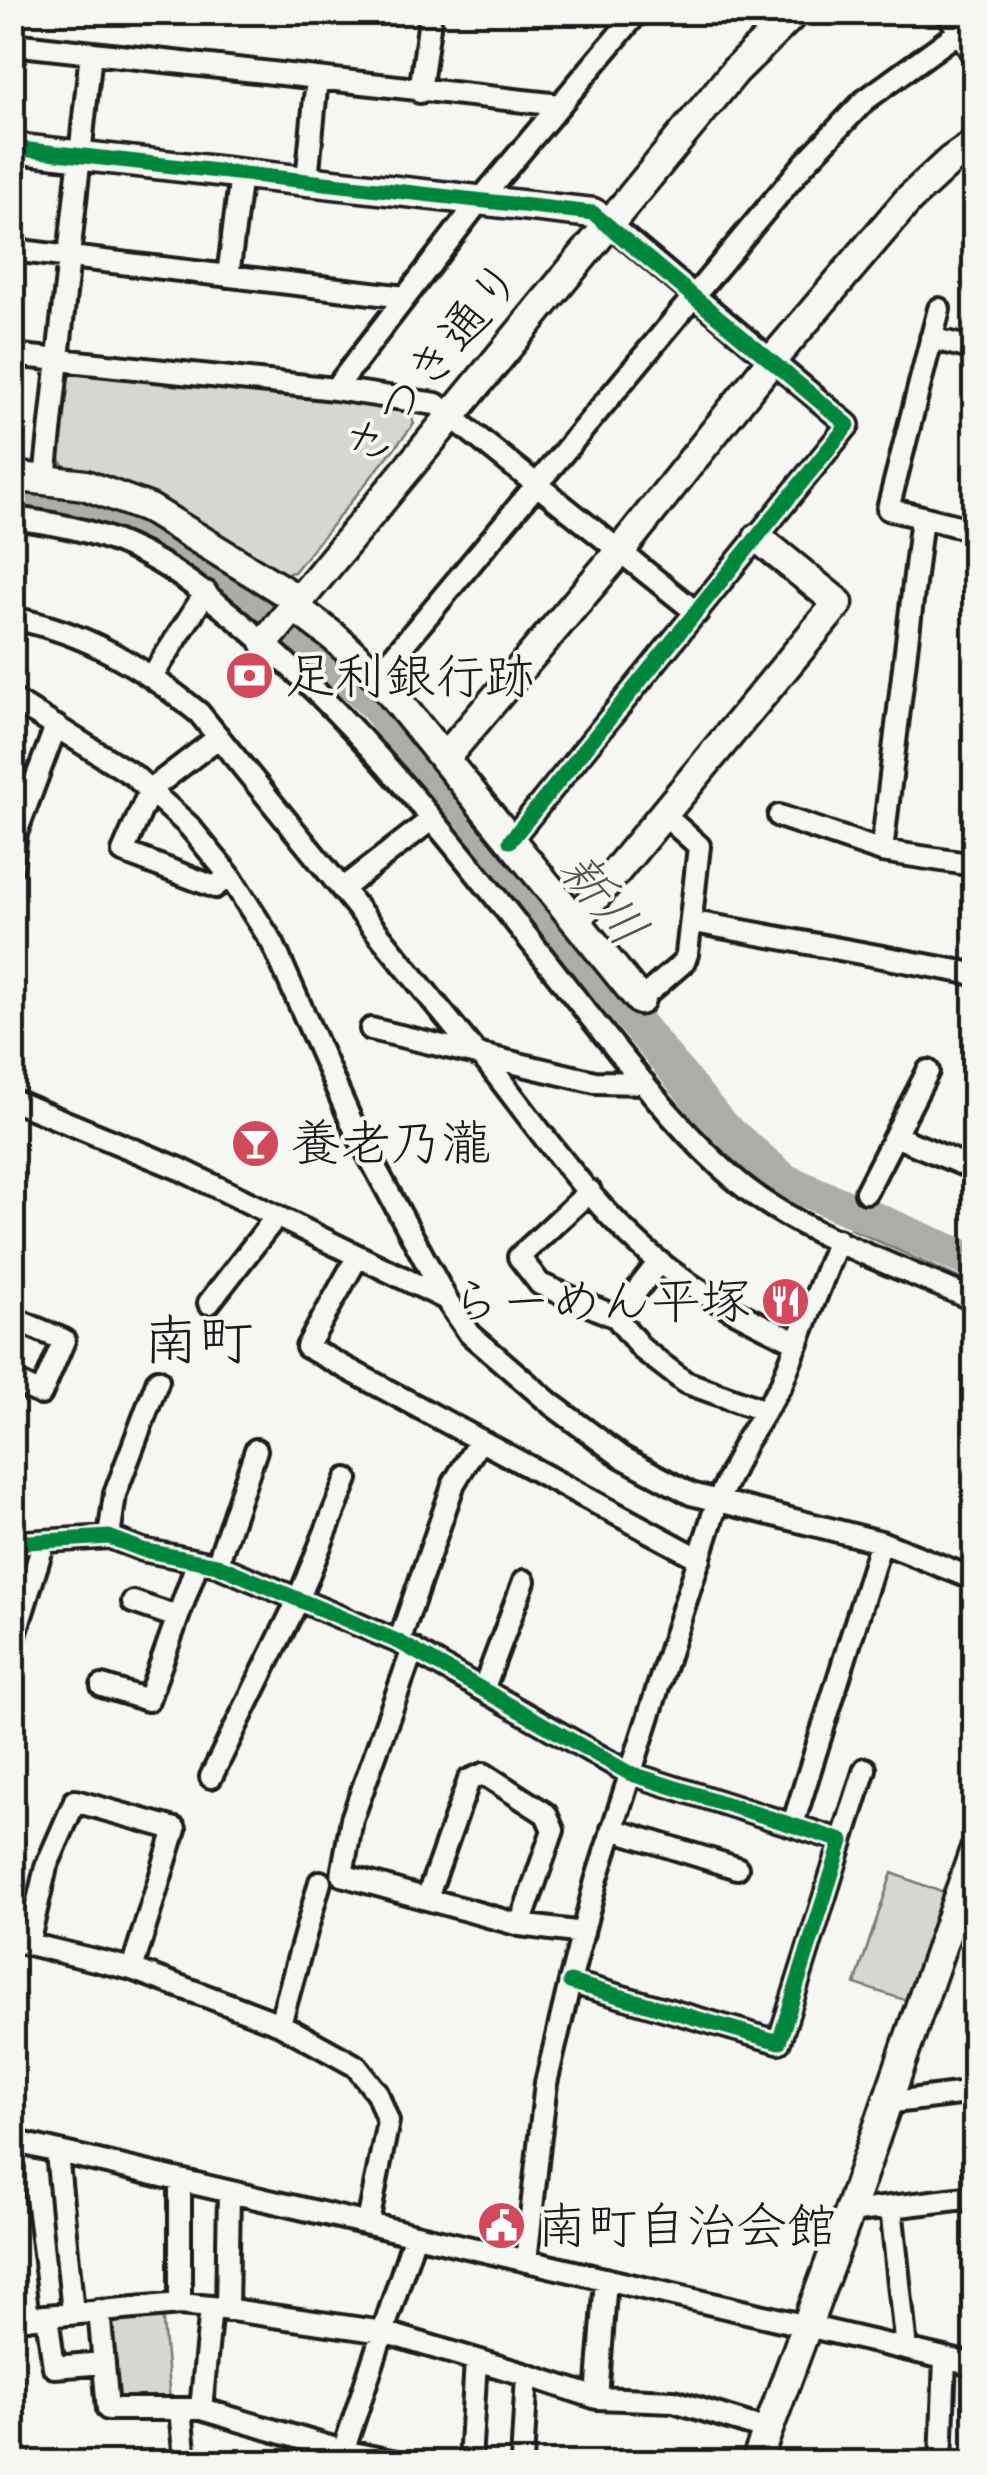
<svg xmlns="http://www.w3.org/2000/svg" width="987" height="2475" font-family="Caveat,'Klee One',sans-serif">
  <rect width="100%" height="100%" fill="#f6f6f2"/>
  <filter id="ink" filterUnits="userSpaceOnUse"><feTurbulence type="fractalNoise" baseFrequency=".01" numOctaves="2"/><feDisplacementMap in="SourceGraphic" scale="20" xChannelSelector="R" yChannelSelector="G"/><feConvolveMatrix kernelMatrix="1 2 1 2 8 2 1 2 1" color-interpolation-filters="sRGB"/></filter>
  <g filter="url(#ink)">
    <path fill="#d6d6d2" stroke="#797977" stroke-width="2.5" d="M76,370L408,408L414,424L294,572L281,574L157,497L124,484L66,468L57,456L66,379Z
      M849,1228L974,1277V1285Z
      M892,1873L949,1895L911,2002L855,1984Z
      M162,2310L170,2401H113L105,2316Z"/>
    <g fill="none" stroke-linecap="round" stroke-linejoin="round">
      <path stroke="#acaca9" stroke-width="35" d="M12,499L79,509L170,546L297,633L374,703L721,1126L785,1181L974,1262"/>
      <defs>
        <path id="street" d="M947,12L974,56
          M12,44L560,105
          M420,92L431,12
          M307,180L317,78
          M12,250L405,297
          M228,276L241,174
          M931,338L974,349
          M12,355L335,389L436,404L697,613
          M335,389L480,200L638,12
          M45,479L91,53
          M922,517L888,509L939,309
          M12,518C53,523 92,530 129,547C172,566 206,594 241,623C376,736 483,882 592,1019C637,1075 683,1136 738,1182C800,1234 900,1267 974,1300
          M12,618C86,632 141,666 199,713L477,1055
          M153,675L206,592
          M377,676L805,163L864,101L974,21
          M12,699L133,775L189,826L229,875L273,944L356,1132L446,1299
          M219,737L150,790L123,852L215,887L229,875
          M779,816L882,851L974,865
          M510,841L848,425L608,223
          M882,851L922,517L974,530
          M12,866L16,833L56,726
          M343,888L432,819
          M705,924L974,974
          M640,1000L684,962L687,954L699,846L663,814
          M371,1029L595,1082L644,1083
          M482,1056C537,1126 589,1204 658,1261C701,1296 749,1319 798,1343
          M12,1100L180,1169L446,1299L470,1334L551,1404L622,1457L691,1494L881,1542L974,1579
          M895,1136L974,1169
          M590,1191L519,1257L540,1284L616,1317L659,1262
          M866,1192L928,1071
          M358,1256L307,1347L700,1559
          M209,1303L275,1218
          M616,1317L642,1349L685,1382L765,1411
          M12,1318L64,1340L41,1394L12,1380
          M109,1537L115,1494L158,1380
          M12,1543L109,1537L143,1550L217,1565L399,1642L629,1773L842,1841L779,2042L570,1982
          M217,1565L256,1450
          M133,1602L177,1617
          M399,1642L454,1483L480,1440
          M12,1645L44,1542
          M413,1649L352,1819L342,1875L520,1925L583,1933
          M102,1686L148,1700L198,1561
          M483,1690L524,1581
          M211,1777L299,1598L347,1479
          M793,1824L881,1542
          M612,1829L737,1868
          M842,1841L865,1769
          M427,1898L469,1780L484,1774L546,1814L553,1830L520,1925
          M12,1940L132,1969L206,1996L280,2024L356,2066L377,2093L388,2121L368,2223
          M28,1944L46,1867L75,1801L175,1829L132,1969
          M280,2024L320,1882
          M886,2103L974,2092
          M12,2141L974,2365
          M57,2153L73,2313
          M180,2181V2304
          M12,2191L28,2318
          M891,2207L906,2349
          M849,2212L974,2197
          M526,2261L546,2083L570,1982L596,1881L717,1503L745,1443L781,1385L838,1240
          M99,2310L108,2409H201L343,2451L396,2462
          M227,2310L229,2192
          M47,2316L54,2367L104,2363
          M12,2319L180,2304L211,2307L383,2332L527,2375L522,2462
          M527,2375L597,2398L674,2401L768,2430
          M597,2398L606,2279
          M180,2409L185,2462
          M201,2409L211,2307
          M340,2461L415,2235
          M470,2462L476,2360
          M941,2462L945,2358"/>
        <path id="secondary" d="M12,148L593,213L608,223
          M12,476L85,485L150,509L298,600
          M293,606L334,637L377,676L640,1000
          M265,642L735,71L795,12
          M444,759L620,551L772,360L909,199L950,161L974,144
          M576,920L838,603L758,538
          M12,2458L16,2462
          M756,2462L849,2212L974,1852"/>
      </defs>
      <use href="#street" stroke="#1c1c1c" stroke-width="28"/>
      <use href="#secondary" stroke="#1c1c1c" stroke-width="35"/>
      <use href="#street" stroke="#f6f6f2" stroke-width="20"/>
      <use href="#secondary" stroke="#f6f6f2" stroke-width="28"/>
      <defs>
        <path id="cycleway" d="M12,148L593,213L848,425L510,841
          M12,1543L109,1537L143,1550L217,1565L399,1642L629,1773L842,1841L779,2042L570,1982"/>
      </defs>
      <use href="#cycleway" stroke="#f6f6f2" stroke-width="21"/>
      <use href="#cycleway" stroke="#00873e" stroke-width="15"/>
    </g>
  </g>
  <defs>
    <symbol id="bank-disc" viewBox="-11 -11 22 22"><circle r="9.5" fill="#d1495b" stroke="#f6f6f2"/><path d="M-6-4H6V4H-6ZM0-2.3a2.3 2.3 0 1 0 0 4.6a2.3 2.3 0 1 0 0-4.6Z" fill="#fff"/></symbol>
    <symbol id="bar-disc" viewBox="-11 -11 22 22"><circle r="9.5" fill="#d1495b" stroke="#f6f6f2"/><path d="M-6-5H6L.8 .8V4.5H3.5V6h-7V4.5H-.8V.8Z" fill="#fff"/></symbol>
    <symbol id="restaurant-disc" viewBox="-11 -11 22 22"><circle r="9.5" fill="#d1495b" stroke="#f6f6f2"/><path d="M-5-6h1v4h1v-4h1v4h1v-4h1v5L-1.5 .5V6h-2V.5L-5-1ZM5-6V6H3V1.5H1.5Q1.5-4 5-6Z" fill="#fff"/></symbol>
    <symbol id="civic-disc" viewBox="-11 -11 22 22"><circle r="9.5" fill="#d1495b" stroke="#f6f6f2"/><path d="M-.6-6.5H3V-4.5H.6V-3L4-1V1h2V6H-6V1h2V-1L-.6-3ZM-1.2 2.5V6h2.4V2.5Z" fill="#fff"/></symbol>
  </defs>
  <g fill-rule="evenodd">
    <use href="#bank-disc" x="222" y="648" width="55" height="55"/>
    <use href="#bar-disc" x="228" y="1116" width="55" height="55"/>
    <use href="#restaurant-disc" x="758" y="1274" width="55" height="55"/>
    <use href="#civic-disc" x="474" y="2198" width="55" height="55"/>
  </g>
  <g text-anchor="middle" dominant-baseline="central" stroke-width="8" stroke-linejoin="round" paint-order="stroke">
    <g font-size="50" fill="#1c1c1c" stroke="#f6f6f2">
      <text transform="translate(433 364) rotate(-51)">さつき通り</text>
    </g>
    <g font-size="50" fill="#1c1c1c" stroke="#f6f6f2" text-anchor="start">
      <text x="285" y="676">足利銀行跡</text>
      <text x="291" y="1143">養老乃瀧</text>
      <text x="751" y="1301" text-anchor="end">らーめん平塚</text>
      <text x="537" y="2226">南町自治会館</text>
    </g>
    <g font-size="52" font-style="italic" fill="#565654" stroke="#f6f6f2">
      <text transform="translate(603 899) rotate(51)">新川</text>
    </g>
    <g font-size="55" fill="#1c1c1c" stroke="#f6f6f2">
      <text x="198" y="1341">南町</text>
    </g>
  </g>
  <rect width="987" height="2475" fill="none" stroke="#f6f6f2" stroke-width="50"/>
  <rect x="25" y="25" width="937" height="2425" fill="none" stroke="#1c1c1c" stroke-width="4" filter="url(#ink)"/>
</svg>
